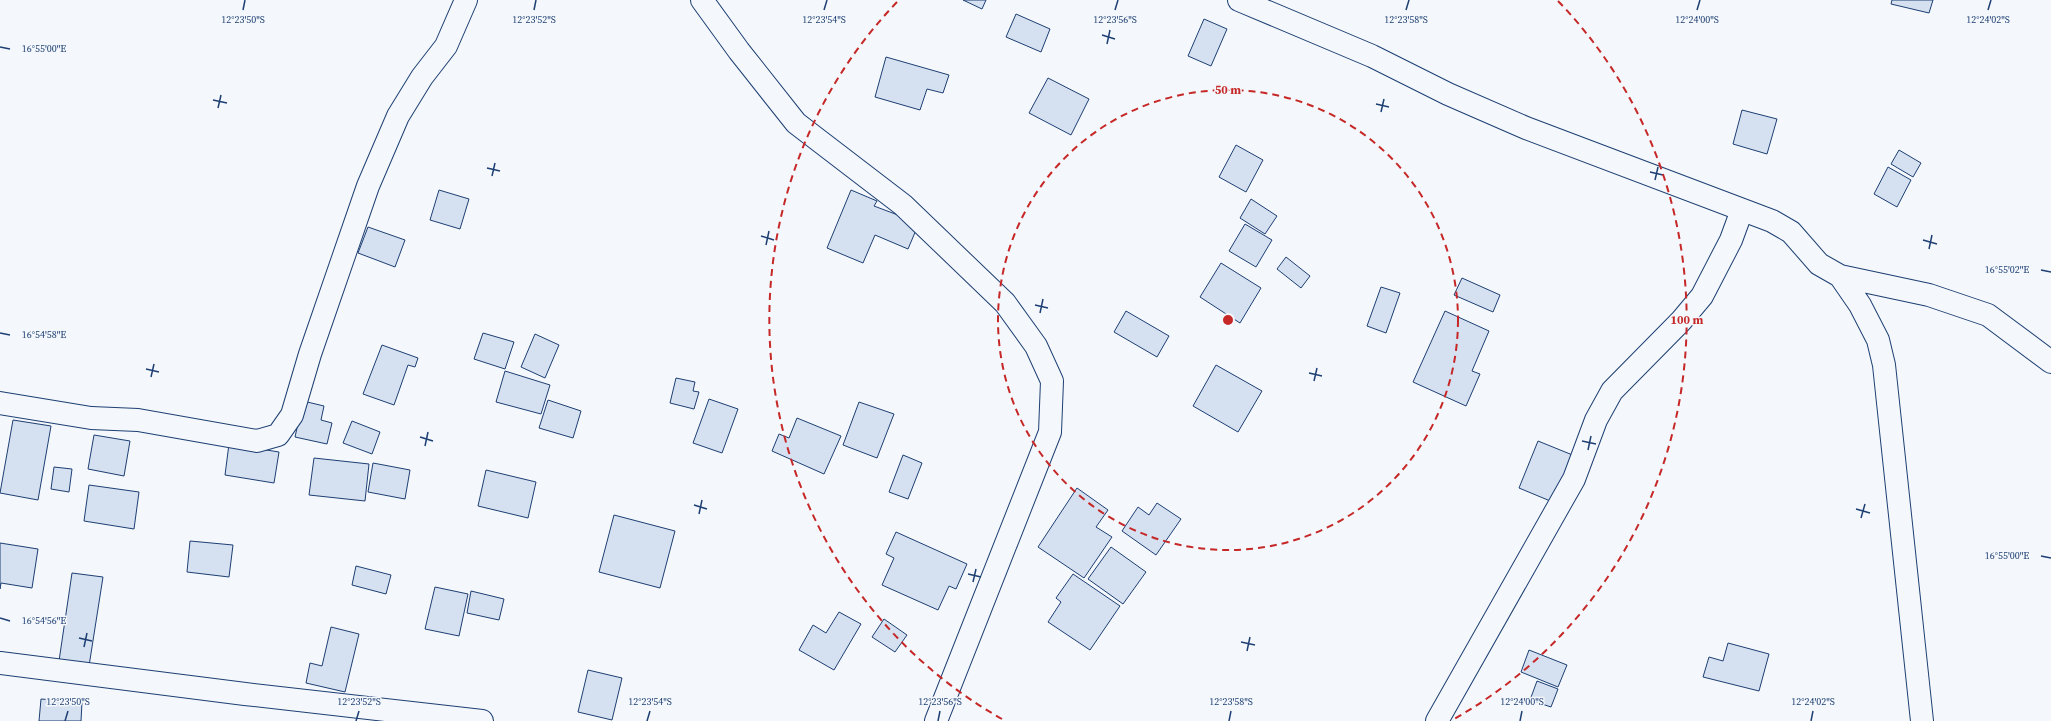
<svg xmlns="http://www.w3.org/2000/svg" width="2051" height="721" font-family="'Source Serif 4',serif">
  <rect width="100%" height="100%" fill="#f4f7fb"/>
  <path fill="#d5e0f0" stroke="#1d3f73" d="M963,0H986L982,9Z
    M1892,0H1933L1929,13L1891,4Z
    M1016,14L1050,29L1041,52L1006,37Z
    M1204,19L1227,29L1211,66L1188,56Z
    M886,57L949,75L943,93L927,89L920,110L875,97Z
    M1048,78L1089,99L1071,135L1029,113Z
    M1742,110L1777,119L1767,154L1733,144Z
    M1236,145L1263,160L1246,192L1219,177Z
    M1899,150L1921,163L1913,177L1891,164Z
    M1888,167L1911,180L1897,207L1874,194Z
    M439,190L469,199L460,229L430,220Z
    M851,190L877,201L874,206L919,223L908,249L875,235L863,263L827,248Z
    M1251,199L1277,216L1265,234L1240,218Z
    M1245,224L1272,240L1256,267L1229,251Z
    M368,227L405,240L395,267L358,253Z
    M1286,257L1310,276L1301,288L1277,269Z
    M1221,263L1261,288L1240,323L1200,297Z
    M1462,278L1500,295L1493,312L1454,295Z
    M1381,287L1400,293L1386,333L1367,326Z
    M1126,311L1169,336L1157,357L1114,332Z
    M1445,311L1489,331L1472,371L1480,374L1466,406L1413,382Z
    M483,333L514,342L505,369L474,359Z
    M535,334L559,345L545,378L521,367Z
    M382,345L418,358L415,367L408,365L394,405L363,394Z
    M1216,365L1262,391L1238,432L1193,406Z
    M505,371L550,385L541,414L496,402Z
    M676,378L695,382L693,391L699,392L694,409L670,403Z
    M709,399L738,409L722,453L693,443Z
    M548,400L581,411L573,438L539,428Z
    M303,401L324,406L321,420L332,423L327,444L295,437Z
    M859,402L894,414L877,458L843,445Z
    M797,418L841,436L824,474L772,451L779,434L789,438Z
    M13,420L51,426L38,500L0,493Z
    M352,421L380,432L372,454L343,443Z
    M94,435L130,441L124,476L88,469Z
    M1538,441L1575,456L1555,503L1519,488Z
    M229,444L279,452L274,483L225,475Z
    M903,455L922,463L908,499L889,492Z
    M314,458L369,464L365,501L309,495Z
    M373,463L410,470L405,499L368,492Z
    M54,467L72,469L69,492L51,489Z
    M486,470L536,482L528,518L478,506Z
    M89,485L139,492L134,529L84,521Z
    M1077,488L1108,510L1096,527L1112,537L1084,578L1038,547Z
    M1157,503L1181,519L1156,555L1122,531L1138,507L1149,515Z
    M614,515L675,531L660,588L599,572Z
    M896,532L967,564L956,589L949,586L938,610L882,585L894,558L886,554Z
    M190,541L233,545L229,577L187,572Z
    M0,543L38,549L32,588L1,583L0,589Z
    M1111,547L1146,572L1123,604L1088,579Z
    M356,566L391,575L386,594L352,585Z
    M72,573L103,577L89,666L59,661Z
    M1073,574L1120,606L1090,650L1048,622L1061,602L1056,598Z
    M435,587L468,594L459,636L425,629Z
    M471,591L504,599L499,620L467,613Z
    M839,612L861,624L834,670L799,650L813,625L826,633Z
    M884,619L907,635L895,652L872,637Z
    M331,627L359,634L345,692L306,683L310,663L322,666Z
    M1728,643L1769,654L1759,691L1703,677L1709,657L1723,661Z
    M1529,650L1567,665L1558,687L1521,672Z
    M588,670L622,678L612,720L578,712Z
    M1537,681L1558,689L1551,707L1530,700Z
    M41,699L82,702L81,721H39Z"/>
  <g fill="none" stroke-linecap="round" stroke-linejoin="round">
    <defs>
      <path id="street" d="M702,0L739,51L796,123L903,205L1005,303L1036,346L1052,381L1050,432L936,721
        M1239,0L1372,56L1448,94L1526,128L1772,221L1791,232L1819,264L1840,276L1929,295L1988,315L2051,362
        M1840,276L1860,305L1878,340L1884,365L1922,721
        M0,403L91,418L138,420L257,441L278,435L292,415L310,354L368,186L398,116L422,77L446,46L466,0
        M0,663L245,694L482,721
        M1437,721L1574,479L1596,420L1612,391L1681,321L1702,296L1731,240L1742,210"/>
    </defs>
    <use href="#street" stroke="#1d3f73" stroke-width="24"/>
    <use href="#street" stroke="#f4f7fb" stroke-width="22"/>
  </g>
  <path fill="none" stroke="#1d3f73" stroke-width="1.5" d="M243,10L245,0M534,10L536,0M824,10L827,0M1115,10L1118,0M1406,10L1409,0M1697,10L1700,0M1988,10L1991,0M1102,35L1115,39M1107,44L1110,30M0,47L10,49M213,100L227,103M1376,104L1389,107M218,108L221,95M1381,112L1384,99M487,168L500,171M1650,172L1663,175M492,176L495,163M1655,180L1658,167M761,236L774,240M1923,240L1937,244M766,245L769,231M1929,249L1932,235M2041,270L2051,272M1035,305L1048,308M1040,313L1043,299M0,333L10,335M146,369L159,372M1309,373L1322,376M151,377L154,364M1314,381L1317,368M420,437L433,441M1582,441L1596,444M425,446L428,432M1588,450L1591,436M694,505L707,509M1856,509L1870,513M699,514L702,500M1861,518L1865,504M2041,556L2051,558M968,574L981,577M973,582L976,569M0,618L10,621M79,638L92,641M1241,642L1255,645M84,647L87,633M1247,651L1250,637M65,721L68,711M356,721L359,711M647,721L650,711M938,721L940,711M1229,721L1231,711M1520,721L1522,711M1811,721L1813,711"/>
  <g fill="none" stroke="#c62828" stroke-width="2" stroke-dasharray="7 5">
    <circle cx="1228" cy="320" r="230"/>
    <path d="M1002 719A459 459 0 0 1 898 1M1558 1A459 459 0 0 1 1454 719"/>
  </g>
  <g font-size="10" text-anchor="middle" fill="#1d3f73" stroke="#f4f7fb" stroke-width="3" stroke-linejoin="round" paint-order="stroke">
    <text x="243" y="23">12°23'50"S</text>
    <text x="534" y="23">12°23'52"S</text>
    <text x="824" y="23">12°23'54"S</text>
    <text x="1115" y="23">12°23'56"S</text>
    <text x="1406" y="23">12°23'58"S</text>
    <text x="1697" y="23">12°24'00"S</text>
    <text x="1988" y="23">12°24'02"S</text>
    <text x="44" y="52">16°55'00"E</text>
    <text x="2007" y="273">16°55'02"E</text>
    <text x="44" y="338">16°54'58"E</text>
    <text x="2007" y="559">16°55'00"E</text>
    <text x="44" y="624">16°54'56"E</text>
    <text x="68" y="705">12°23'50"S</text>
    <text x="359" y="705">12°23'52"S</text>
    <text x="650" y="705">12°23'54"S</text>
    <text x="940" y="705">12°23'56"S</text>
    <text x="1231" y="705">12°23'58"S</text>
    <text x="1522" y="705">12°24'00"S</text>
    <text x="1813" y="705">12°24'02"S</text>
  </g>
  <circle cx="1228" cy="320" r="6" fill="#c62828" stroke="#f4f7fb" stroke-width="2"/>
  <g font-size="12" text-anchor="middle" font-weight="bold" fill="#c62828" stroke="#f4f7fb" stroke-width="3" stroke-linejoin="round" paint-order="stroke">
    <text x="1228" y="94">50 m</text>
    <text x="1687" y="324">100 m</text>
  </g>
</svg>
